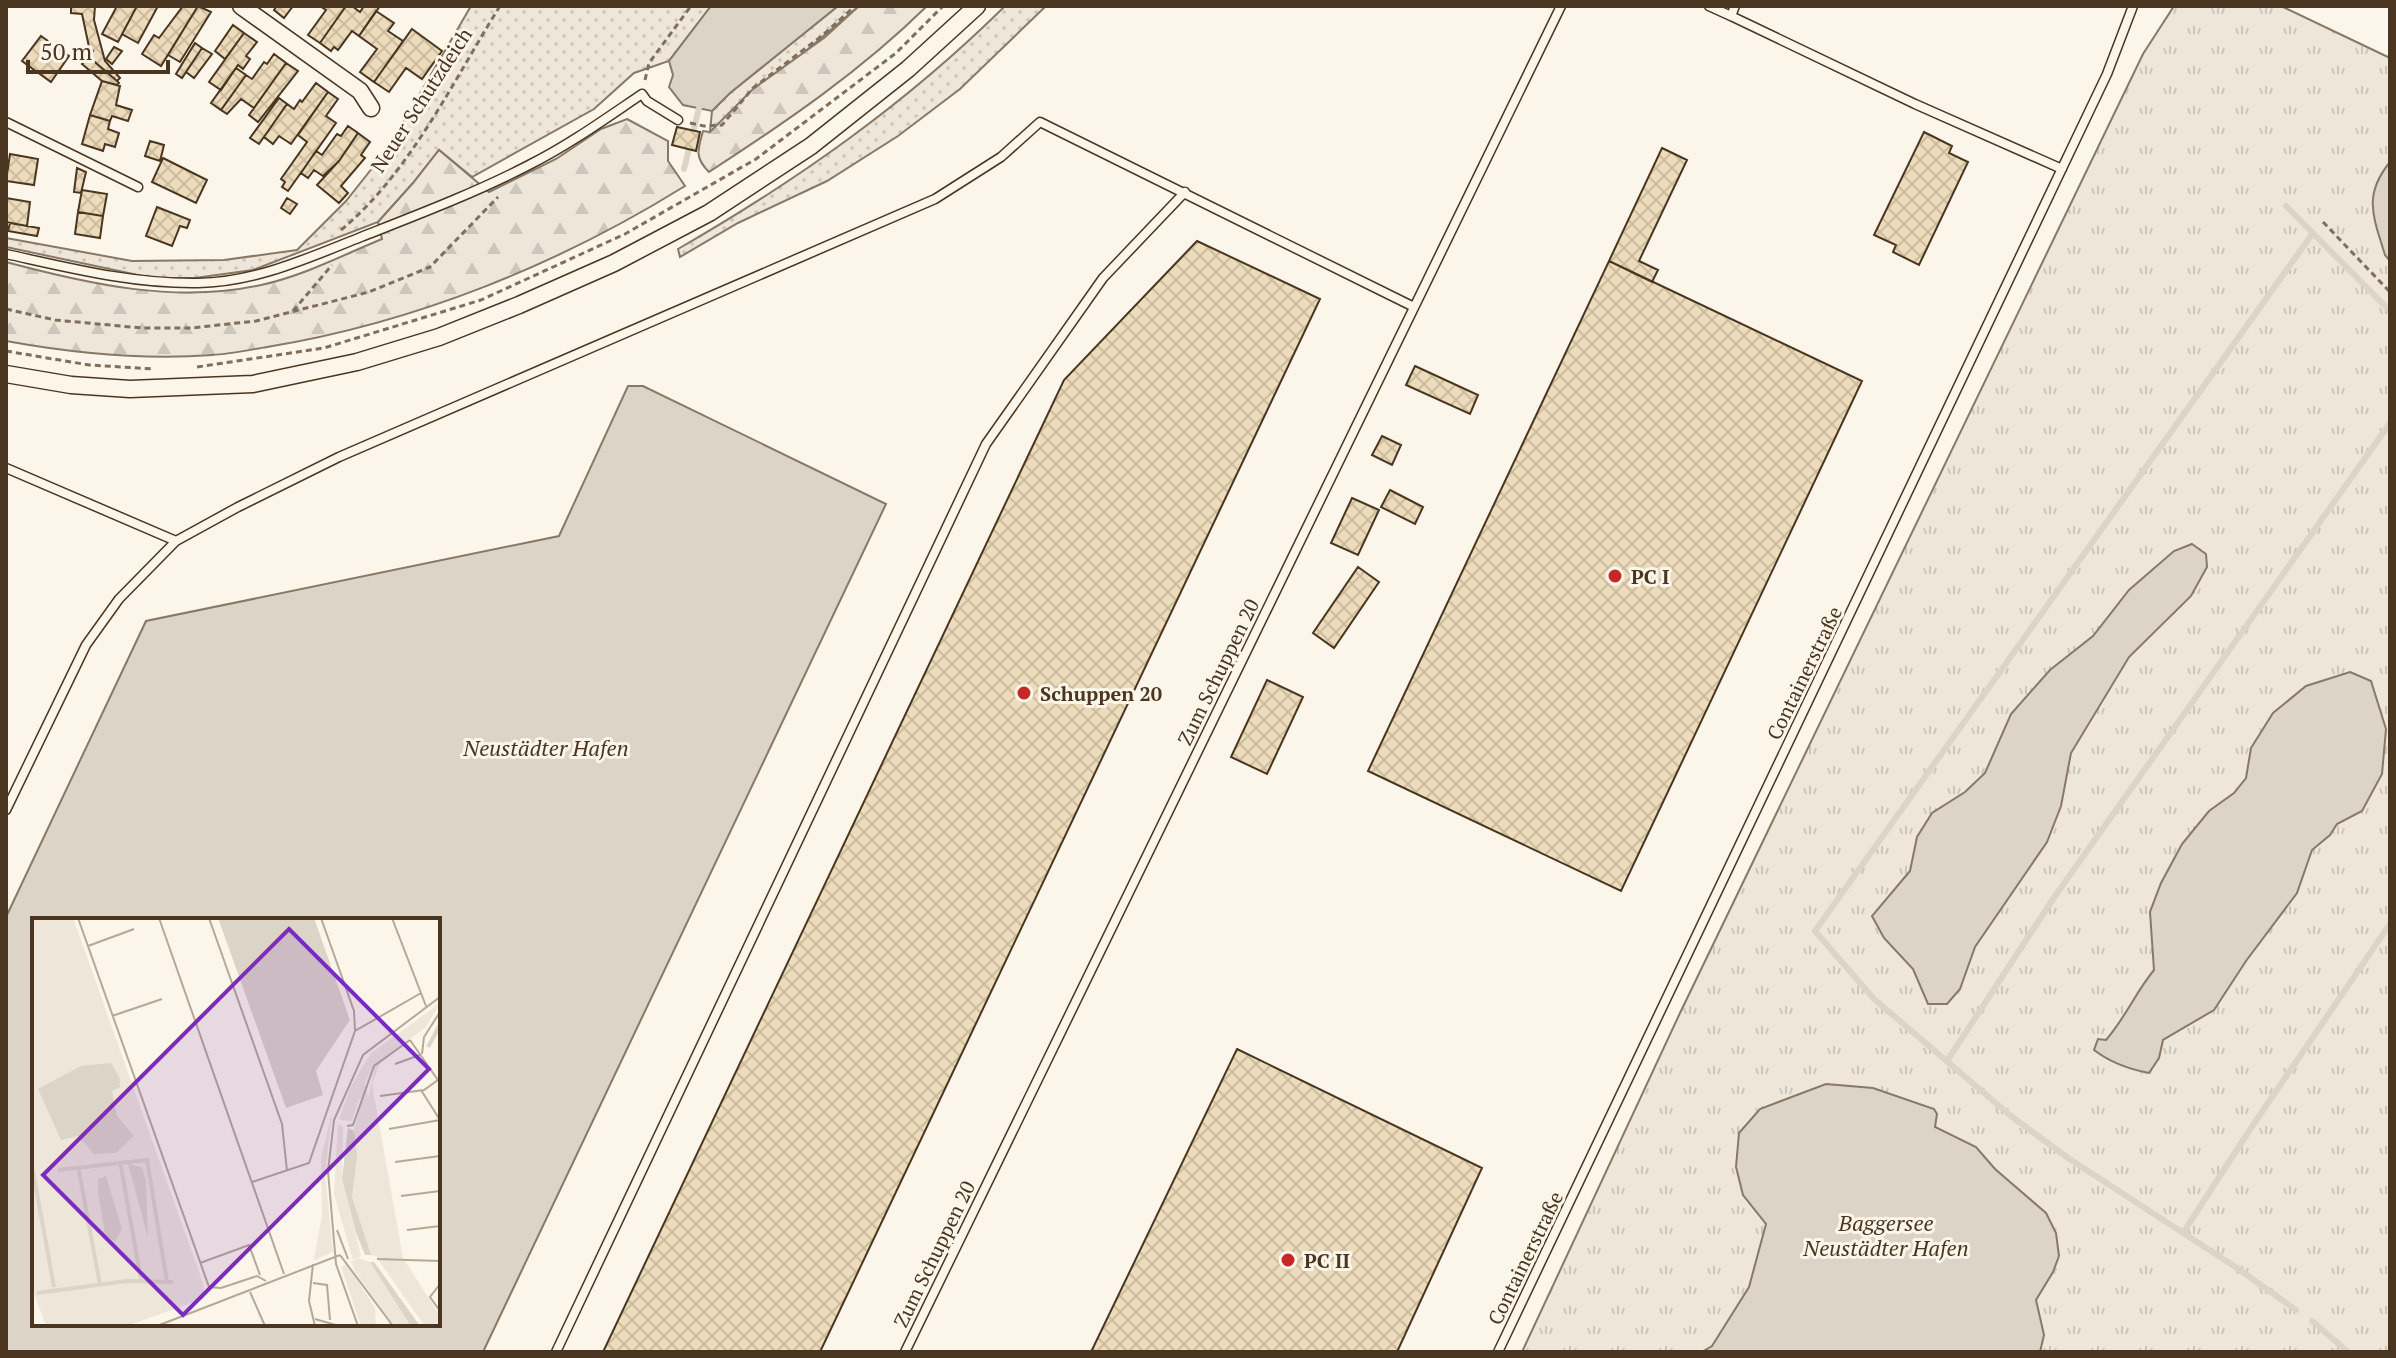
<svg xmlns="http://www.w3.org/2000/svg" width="2396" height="1358" font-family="'PT Serif',serif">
  <defs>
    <pattern id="grass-dots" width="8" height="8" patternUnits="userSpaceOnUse" patternTransform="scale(2)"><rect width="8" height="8" fill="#ede6d9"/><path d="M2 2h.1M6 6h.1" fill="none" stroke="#cdc6ba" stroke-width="1.8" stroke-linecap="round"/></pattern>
    <pattern id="forest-firs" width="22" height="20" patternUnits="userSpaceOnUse" patternTransform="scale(2)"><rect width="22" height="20" fill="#ede6d9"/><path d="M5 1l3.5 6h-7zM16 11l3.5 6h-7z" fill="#cdc6ba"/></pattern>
    <pattern id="park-tufts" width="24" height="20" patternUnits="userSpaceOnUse" patternTransform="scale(2)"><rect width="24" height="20" fill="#ede6d9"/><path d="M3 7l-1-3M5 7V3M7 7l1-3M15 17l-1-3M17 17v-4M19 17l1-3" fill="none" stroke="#cdc6ba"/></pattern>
    <pattern id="building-cross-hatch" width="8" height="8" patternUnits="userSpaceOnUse" patternTransform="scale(2)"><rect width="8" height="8" fill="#ecdcbc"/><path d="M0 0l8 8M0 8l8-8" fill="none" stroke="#ccbda1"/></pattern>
  </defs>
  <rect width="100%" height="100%" fill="#fbf6e9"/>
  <path fill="url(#grass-dots)" stroke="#887966" stroke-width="2" d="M471,6H711L669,61L634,73L594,109L472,177L439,150L413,183L378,222L253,270L195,278H152L6,247V238L132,261L224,260L297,250L346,201L373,167L401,126Z
    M838,6H859L710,132L712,111L730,93Z
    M1005,6H1046L960,89L898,136L827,181L738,223L680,257L678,249C798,180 907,103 1005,6Z"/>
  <path fill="url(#forest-firs)" stroke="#887966" stroke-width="2" d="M859,6H927C861,71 786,122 709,172C694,157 698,150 703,131L710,132L753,89L824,38Z
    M627,119L668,141V161L685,186C558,265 414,323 267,347C249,350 230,354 212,355C145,360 72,353 6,341V262C88,284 177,304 261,285C303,276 343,255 382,239L378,222L413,183L439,150L489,192L556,159L601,129Z"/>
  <path fill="url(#park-tufts)" stroke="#887966" stroke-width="2" d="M2174,6H2281L2390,58V1352H1522L1680,1013L2143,54Z"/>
  <path fill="#dcd4c6" stroke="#887966" stroke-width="2" fill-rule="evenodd" d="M711,6H838L730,93L712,111L683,105L669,87L673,75L669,61Z
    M2390,162V261L2385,255C2374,218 2362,196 2390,162Z
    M628,386H643L886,504L483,1352H6V917L146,621L559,536ZM438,920V1324H34V920Z
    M2192,544L2206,554L2207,567L2191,596L2129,657L2071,753L2061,806L2047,842L1975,947L1960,989L1947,1004H1928L1913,969L1884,938L1872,916L1910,871L1917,837L1932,813L1965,792L1985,773L2011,714L2050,670L2093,636L2129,590L2174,551Z
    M2350,672L2371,681L2386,729L2382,774L2362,811L2337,824L2330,835L2312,850L2297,893L2246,961L2214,1010L2163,1040L2159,1058L2149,1073C2128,1069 2111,1063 2094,1050L2098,1039L2106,1040C2126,1017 2135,993 2154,970L2150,912L2161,883L2182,844L2209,811L2234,793L2246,778L2251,748L2273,713L2306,686Z
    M1826,1084L1873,1088L1934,1109L1937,1114L1935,1127L1976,1147L1995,1169L2046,1213L2056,1233L2059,1256L2053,1272L2036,1300L2044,1335L2040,1352H1702L1712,1346L1749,1287L1766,1224L1743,1195L1736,1167L1739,1133L1760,1109Z"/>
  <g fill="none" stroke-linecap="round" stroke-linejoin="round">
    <path stroke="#dcd4c6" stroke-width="6" d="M684,169L700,104
      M2286,206L2390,311
      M1947,1061L2053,899L2390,423
      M2183,1233L2251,1128L2390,924
      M2296,1310L2237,1268L2068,1158L2011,1116L1874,999L1815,931L2313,233
      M2312,1321L2348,1352"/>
  </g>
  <path fill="url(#building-cross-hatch)" stroke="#4a3520" stroke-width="2" d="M71,6H95L94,20L105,61L120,78L117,81L89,57L93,51L89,47L82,14L71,13Z
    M117,6H137L118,42L102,34Z
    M137,6H158L138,43L122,34Z
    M183,6H198L161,66L142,54L154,35L159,38Z
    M198,6L211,12L180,62L168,55Z
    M277,6H293L284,18L274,10Z
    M320,6H346L320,43L308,35L326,10Z
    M346,6H352L360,12L364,6H380L359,36L352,31L338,50L334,47L331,51L320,43Z
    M376,11L394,23L388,31L403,41L374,82L360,72L377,49L359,36Z
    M233,25L244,33L225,59L215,51Z
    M412,29L442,51L422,79L406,68L389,92L374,82Z
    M244,33L257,42L246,56L250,59L243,69L238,65L221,90L209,82Z
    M41,36L69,56L51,82L22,61Z
    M195,43L202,48L182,78L176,74Z
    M114,47L122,51L112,64L106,59Z
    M202,48L212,54L194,78L186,72Z
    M274,54L286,63L254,108L241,99L227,114L221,110L246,75L252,79L264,62L267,64Z
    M89,57L117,81L119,83L117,85L102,81L82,64Z
    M286,63L298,71L258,122L249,115Z
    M236,68L246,75L221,110L211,103Z
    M102,81L120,86L116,105L132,110L128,121L112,116L110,121L90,115Z
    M316,83L328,92L291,144L279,136L273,144L264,137L287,104L294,109L300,100L302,102Z
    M328,92L338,99L326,116L336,123L288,191L282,187L285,182L281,179L307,142L298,135Z
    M279,98L287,104L259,144L250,138Z
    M90,115L110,121L108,129L119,133L115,147L105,144L103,151L82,144Z
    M348,126L358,133L339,161L323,176L314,170L308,178L301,173L316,151L322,155L337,134L341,136Z
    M677,127L700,132L696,151L672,145Z
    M1924,132L1952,146L1949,153L1968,162L1919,265L1893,252L1896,245L1874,235Z
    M358,133L370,142L361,155L365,158L341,186L348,193L339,203L317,185L339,161Z
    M150,141L164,145L160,161L145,156Z
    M1662,148L1687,160L1639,261L1658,270L1652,282L1609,261Z
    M10,154L38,159L34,185L6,181Z
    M163,158L207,180L196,203L152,182Z
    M77,168L86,172L81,193L74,192Z
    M82,190L107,194L103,216L78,212Z
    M6,198L30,202L27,226L6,222Z
    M287,198L297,204L290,214L281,208Z
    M157,207L190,220L187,228L180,226L172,246L146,236Z
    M78,212L103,216L100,238L75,234Z
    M10,223L39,228L37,236L8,231Z
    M1197,241L1320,299L820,1352H603L1064,380Z
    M1609,261L1862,381L1621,891L1368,771Z
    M1415,366L1478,395L1470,414L1406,385Z
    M1382,436L1401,445L1392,465L1372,455Z
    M1390,490L1423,507L1415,524L1381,507Z
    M1352,498L1379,510L1358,555L1331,543Z
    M1358,567L1379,582L1334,648L1313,633Z
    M1267,680L1303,697L1267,774L1231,757Z
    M1237,1049L1482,1168L1397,1352H1091Z"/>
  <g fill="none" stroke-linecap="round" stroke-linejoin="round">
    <defs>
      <path id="service" d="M1709,6L1731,16
        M1735,6L1731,16L1915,104L2062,169
        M6,122L138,187
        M6,254C70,268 132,284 198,283C256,282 308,258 361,237C417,215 475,193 529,165C569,145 605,119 642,94L647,101L678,120
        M6,468L176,541L238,507L339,457L935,199L1001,157L1040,122L1414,307
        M6,810L86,645L119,599L176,541
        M556,1352L986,444L1103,278L1185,192
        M905,1352L1561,6
        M1498,1352L2107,74L2133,6"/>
      <path id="minor" d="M241,6L360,91L371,108
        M6,374L71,385L130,389L253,384L357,362L439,337L519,305L614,263L709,213L811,146L908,69L977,6"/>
    </defs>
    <use href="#service" stroke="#4a3520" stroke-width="11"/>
    <use href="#minor" stroke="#4a3520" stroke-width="19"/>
    <path stroke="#7f6f5c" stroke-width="3" stroke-dasharray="6 4" stroke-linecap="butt" d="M645,80L649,63L691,6
      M690,123L704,126L722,125L753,88L823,35L855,6
      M2323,222L2390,292
      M341,230C410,173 453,81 500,6
      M6,309L55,320L142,328H191L256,321L369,292L430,267L498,197
      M293,311L332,265
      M6,351L89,365L154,369
      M197,367L324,348L481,300L625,234L756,159L896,53L943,6"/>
    <use href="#service" stroke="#fbf6e9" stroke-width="8"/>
    <use href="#minor" stroke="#fbf6e9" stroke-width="16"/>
  </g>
  <g fill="#c62828" stroke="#fbf6e9" stroke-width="3">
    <circle cx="1615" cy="576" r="8"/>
    <circle cx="1024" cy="693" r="8"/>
    <circle cx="1288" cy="1260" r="8"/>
  </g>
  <g text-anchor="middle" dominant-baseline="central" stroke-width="6" stroke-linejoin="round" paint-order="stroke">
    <g font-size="20" fill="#4a3520" stroke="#fbf6e9">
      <text transform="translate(421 100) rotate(-57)">Neuer Schutzdeich</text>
      <text transform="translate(1218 672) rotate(-64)">Zum Schuppen 20</text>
      <text transform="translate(1804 673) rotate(-64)">Containerstraße</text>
      <text transform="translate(934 1254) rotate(-64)">Zum Schuppen 20</text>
      <text transform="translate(1525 1258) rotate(-64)">Containerstraße</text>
    </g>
    <g font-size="20" font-weight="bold" fill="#4a3520" stroke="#fbf6e9" text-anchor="start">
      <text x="1631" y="576">PC I</text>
      <text x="1040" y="693">Schuppen 20</text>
      <text x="1304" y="1260">PC II</text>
    </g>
    <g font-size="22" font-style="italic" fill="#4a3520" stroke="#fbf6e9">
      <text x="546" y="747">Neustädter Hafen</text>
      <text x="1886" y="1222">Baggersee<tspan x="1886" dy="25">Neustädter Hafen</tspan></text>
    </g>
  </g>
  <g transform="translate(32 918)">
    <rect width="408" height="408" fill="#fbf6e9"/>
    <path d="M373,125L347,147L340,166L371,340L408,398V408L363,341L338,337L320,279L322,213L330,181L336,180L343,149ZM300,194L293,257L301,334L282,342L290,297L289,240ZM326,340L338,344L380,408H362L324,355L319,344ZM315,346L343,390L344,408H329L309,349Z" fill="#ede6d9"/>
    <path d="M408,85L393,110L341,148L333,165L336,180L327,181L320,203L307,202L318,170L338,136ZM306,206L311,209L310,261L329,338L321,342L302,276ZM343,337L363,341L408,408H393Z" fill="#ede6d9"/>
    <path d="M0,0H41L171,365L173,380L95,408H14L0,370Z" fill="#ede6d9"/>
    <path d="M186,0H282L318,102L284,153L291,177L254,190ZM79,145L88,161V169L80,173L85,198L102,218L84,235L62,236L46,218L29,222L6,171L49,148ZM316,210L322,213L325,237L320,279L339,337H333L324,315L310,261ZM96,246L110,249L114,262L116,320ZM74,258L90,311L83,324L73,316L66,274V261ZM338,344H342L388,408H379Z" fill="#dcd4c6"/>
    <path fill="none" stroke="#dcd4c6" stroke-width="4" d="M396,129L408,107M88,243L109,362M46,248L68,367M26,252L115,242L135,364M1,253L22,369M5,375L95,363L141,364"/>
    <path fill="none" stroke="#b4a999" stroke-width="2" d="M46,0L177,369L189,370L225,358L234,363M127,0L252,356M177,0L250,206L255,253M289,0L322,93L323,112M360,0L394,88M56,28L102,11M80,98L130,81M378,122L408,165M390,136L392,119L408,94M363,146L388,137M389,172L408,202M348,178L392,172L406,162M315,208L321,207L342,148L378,122M357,211L408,202M363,244L408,238M220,264L277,245L323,113L389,75M369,278L408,273M305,312L316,341M375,312L408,308M308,337L361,408M345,341L408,343M168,345L217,327L228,357M281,346L277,383L283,408M281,365L295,367L298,402M408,366L398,379L408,393M218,374L233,408M283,401L307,408M125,408L308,337M326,408L304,346L296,253L302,202L331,137L408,79"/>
    <path fill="#7b2cbf" fill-opacity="0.15" stroke="#7b2cbf" stroke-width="4" d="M257,11L397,151L151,397L11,257Z"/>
    <rect width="408" height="408" fill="none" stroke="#4a3520" stroke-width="4"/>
  </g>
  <rect width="2396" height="1358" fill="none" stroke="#4a3520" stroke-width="16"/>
  <path d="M28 60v12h140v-12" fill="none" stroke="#4a3520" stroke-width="4"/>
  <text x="40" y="60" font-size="24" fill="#4a3520" stroke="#fbf6e9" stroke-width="6" paint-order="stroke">50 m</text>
</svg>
